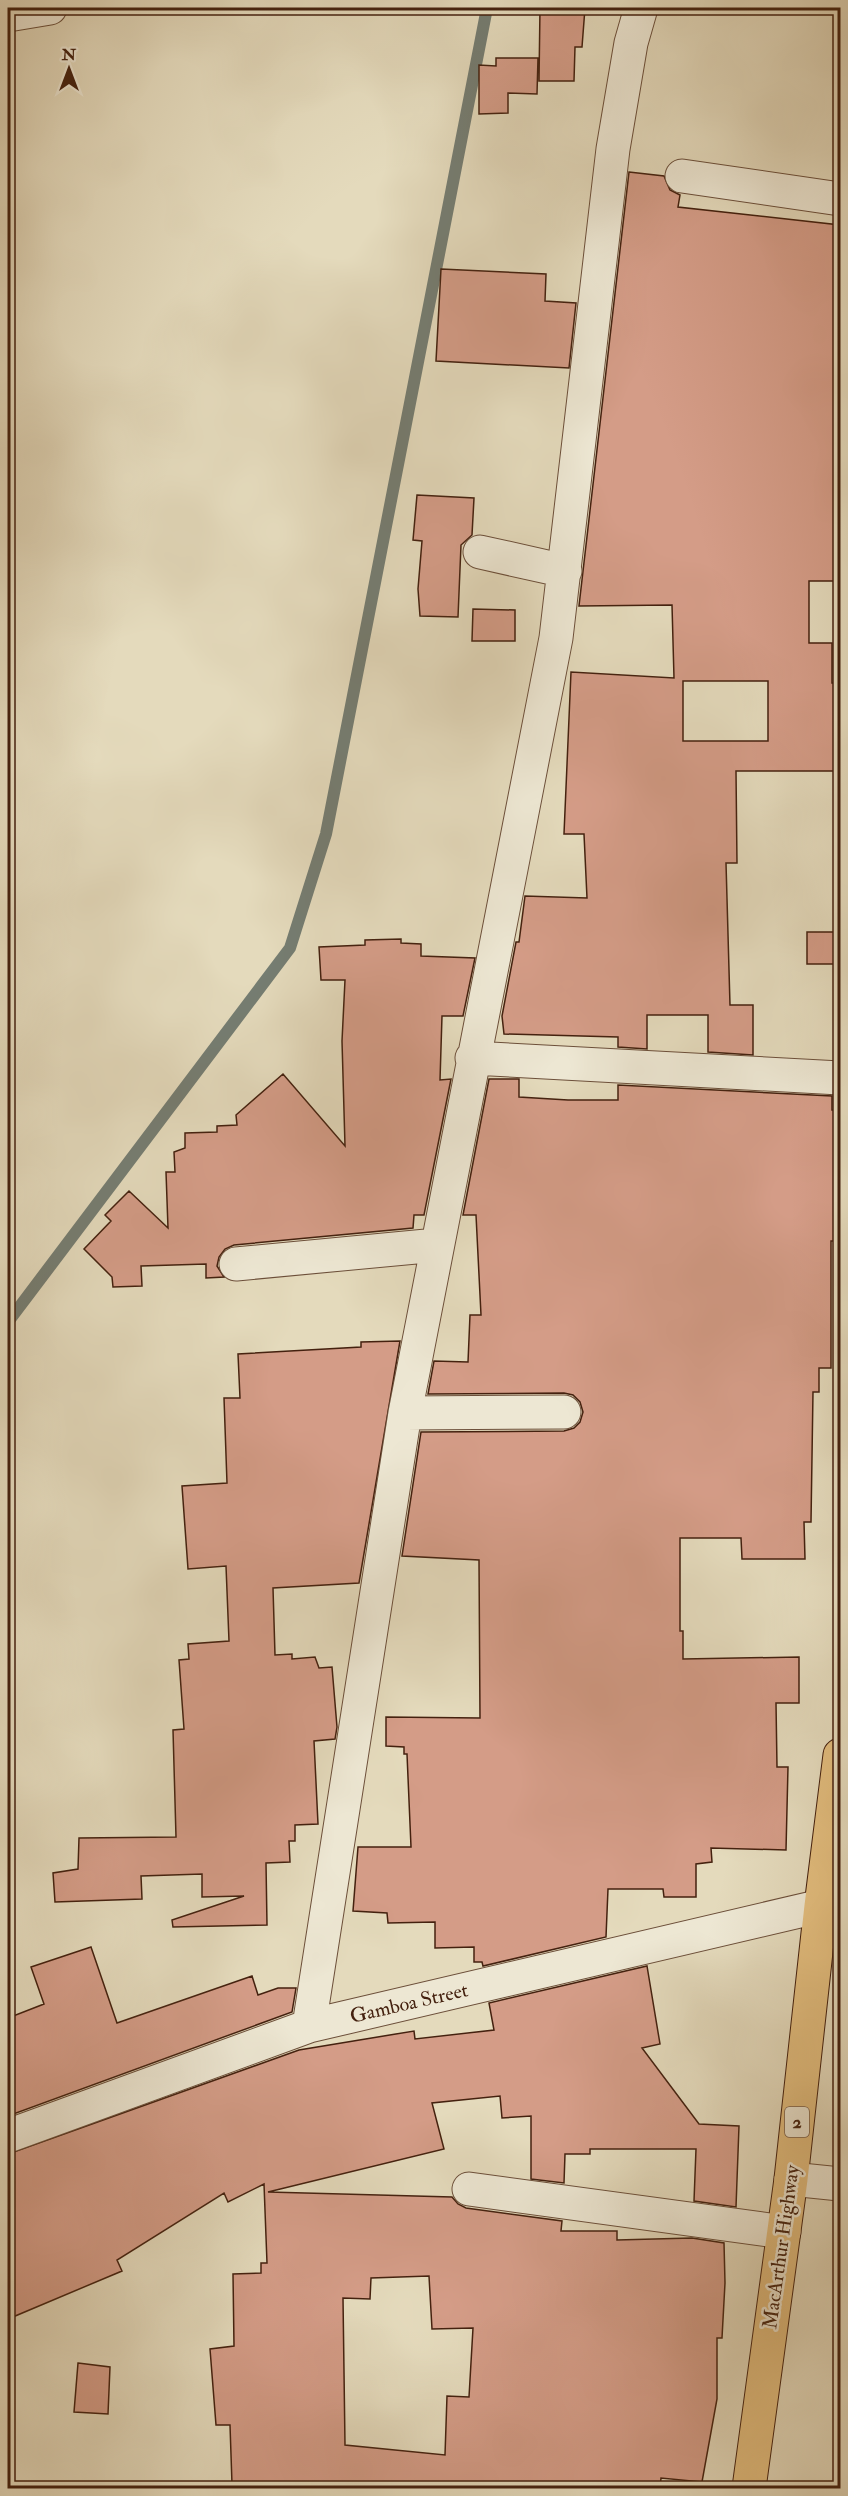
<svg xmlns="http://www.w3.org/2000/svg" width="848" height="2496" font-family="'IM FELL Double Pica',serif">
  <rect width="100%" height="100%" fill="#e4dabc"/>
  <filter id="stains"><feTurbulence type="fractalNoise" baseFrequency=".00333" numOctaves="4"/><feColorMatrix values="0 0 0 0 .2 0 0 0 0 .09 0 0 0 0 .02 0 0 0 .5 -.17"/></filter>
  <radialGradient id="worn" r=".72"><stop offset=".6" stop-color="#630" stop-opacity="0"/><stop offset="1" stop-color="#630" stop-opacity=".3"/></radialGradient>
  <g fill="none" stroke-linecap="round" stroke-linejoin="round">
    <path stroke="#757d72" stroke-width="12" d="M8,1322L290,948L326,834L487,8"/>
  </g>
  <path fill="#d49c87" stroke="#44210f" stroke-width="1.5" fill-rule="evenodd" d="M540,8H585L582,47H575L574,81H539Z
    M496,58H538L537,94L508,93V113L479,114V65L496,66Z
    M629,172L664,176L670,190L680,195L678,207L840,225V581H809V643H832V683H840V771H736L737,863H726L730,1005H753V1055L708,1052V1015H647V1049L618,1047V1037L504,1034L502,1016L516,942H519L525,896L587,898L584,834H564L571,672L674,678L672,605L579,606ZM683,681H768V741H683Z
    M441,269L546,274L545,301L576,303L569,368L436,361Z
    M417,495L474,498L472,535L461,545L458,617L420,616L418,589L422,541L413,540Z
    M473,609L515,610V641H472Z
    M807,932H840V964H807Z
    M401,939V943L421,944V956L475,958L463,1016H442L440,1080L451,1079L424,1215H414L413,1228L234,1245L225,1249L219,1257L217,1266L224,1277L206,1278V1264L141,1266L142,1286L113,1287L112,1277L84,1249L111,1221L105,1215L129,1191L168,1228L166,1172H175L174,1152L185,1148V1133L217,1132V1126L237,1125L236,1115L283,1074L345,1146L342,1041L345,980H321L319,947L365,945V940Z
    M489,1079H519V1097L568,1100H618V1085L832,1096V1110H839L840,1241H831V1368H819V1392H813L811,1522H804L805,1559H742L741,1538H680V1631H683V1659L799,1657V1703H776L777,1767H788L786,1850L711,1848L712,1862L696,1864V1897H664L663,1889H608L606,1937L483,1966L482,1962H474V1947L435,1948V1922L388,1923L387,1913L353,1911L358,1847H411L407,1754H404V1747L386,1746V1717L480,1718L479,1560L402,1556L421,1432L564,1431L574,1428L580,1422L583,1412L580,1402L573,1395L564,1393L428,1394L434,1361L468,1362L470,1315H481L476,1215H463Z
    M400,1341L359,1583L273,1588L275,1655L292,1654V1659L315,1657L319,1668L332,1667L337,1727L335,1739L314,1741L318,1824L295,1825V1841H289L290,1862L266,1863L267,1925L173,1927L172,1920L244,1896L202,1897V1874L141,1876L142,1899L55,1902L53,1873L78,1869L79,1838L176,1837L173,1730L184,1729L179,1660L189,1659L188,1644L229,1641L226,1566L188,1569L182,1486L227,1483L224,1398H240L238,1354L361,1347V1342Z
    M91,1947L117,2023L252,1976L258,1995L278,1988H296L292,2012L8,2116V2018L44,2004L31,1967Z
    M647,1966L660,2044L642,2048L699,2124L739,2126L736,2207L694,2201L696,2149H590V2154H565L564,2183L531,2179V2116L502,2118L500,2096L432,2103L444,2149L268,2192L452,2197L458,2204L466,2208L562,2221L561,2231H617V2240L692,2238L724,2243L725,2283L722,2338H717V2399L702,2482L661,2478L660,2488H322V2486L232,2484L230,2425H216L210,2349L234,2346L233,2274L261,2273V2263H267L264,2184L228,2202L224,2193L117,2260L122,2271L8,2319V2154L299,2050L414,2031L415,2039L494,2030L489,2003ZM429,2276L432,2329L473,2328L469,2397L447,2396L445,2455L345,2445L343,2298L370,2299L371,2278Z
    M78,2363L110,2367L108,2414L74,2412Z"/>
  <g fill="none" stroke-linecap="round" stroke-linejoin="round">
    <defs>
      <path id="minor" d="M8,15L50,8
        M682,176L840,199
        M480,552L565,571
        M472,1058L840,1078
        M236,1264L437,1245
        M405,1413L564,1412
        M309,2026L405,1413L556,638L613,149L631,43L641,8
        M8,2136L309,2026L821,1906
        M791,2179L840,2184
        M469,2189L784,2232"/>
      <path id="highway" d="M749,2488L791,2179L821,1906L840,1755"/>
    </defs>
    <use href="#minor" stroke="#6c4f3a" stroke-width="35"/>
    <use href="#highway" stroke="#44210f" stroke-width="35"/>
    <use href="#minor" stroke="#ede7d3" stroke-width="33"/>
    <use href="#highway" stroke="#e2bd7e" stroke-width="33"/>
  </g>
  <g text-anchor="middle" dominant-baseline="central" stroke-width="5" stroke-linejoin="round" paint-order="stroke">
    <rect fill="#ede7d3" stroke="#775c4a" stroke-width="1.5" x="785" y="2107" width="24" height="30" rx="4.5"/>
    <g font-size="18" font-weight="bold" fill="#44210f">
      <text x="797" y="2122">2</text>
    </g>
    <g font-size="20" fill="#44210f" stroke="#ede7d3">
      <text transform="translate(409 2003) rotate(-13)">Gamboa Street</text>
      <text transform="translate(781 2247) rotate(-82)">MacArthur Highway</text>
    </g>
  </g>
  <rect width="848" height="2496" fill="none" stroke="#e4dabc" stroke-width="30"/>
  <rect x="9" y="9" width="830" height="2478" fill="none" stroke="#44210f" stroke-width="3"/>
  <rect x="15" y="15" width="818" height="2466" fill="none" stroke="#44210f" stroke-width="1.5"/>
  <g transform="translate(69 69)" stroke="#ede7d3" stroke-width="4.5" paint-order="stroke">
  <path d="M0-4.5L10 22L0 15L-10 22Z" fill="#44210f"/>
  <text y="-9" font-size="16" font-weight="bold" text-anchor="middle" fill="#44210f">N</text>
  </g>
  <rect width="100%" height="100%" filter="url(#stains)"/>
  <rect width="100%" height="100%" fill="url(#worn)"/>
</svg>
